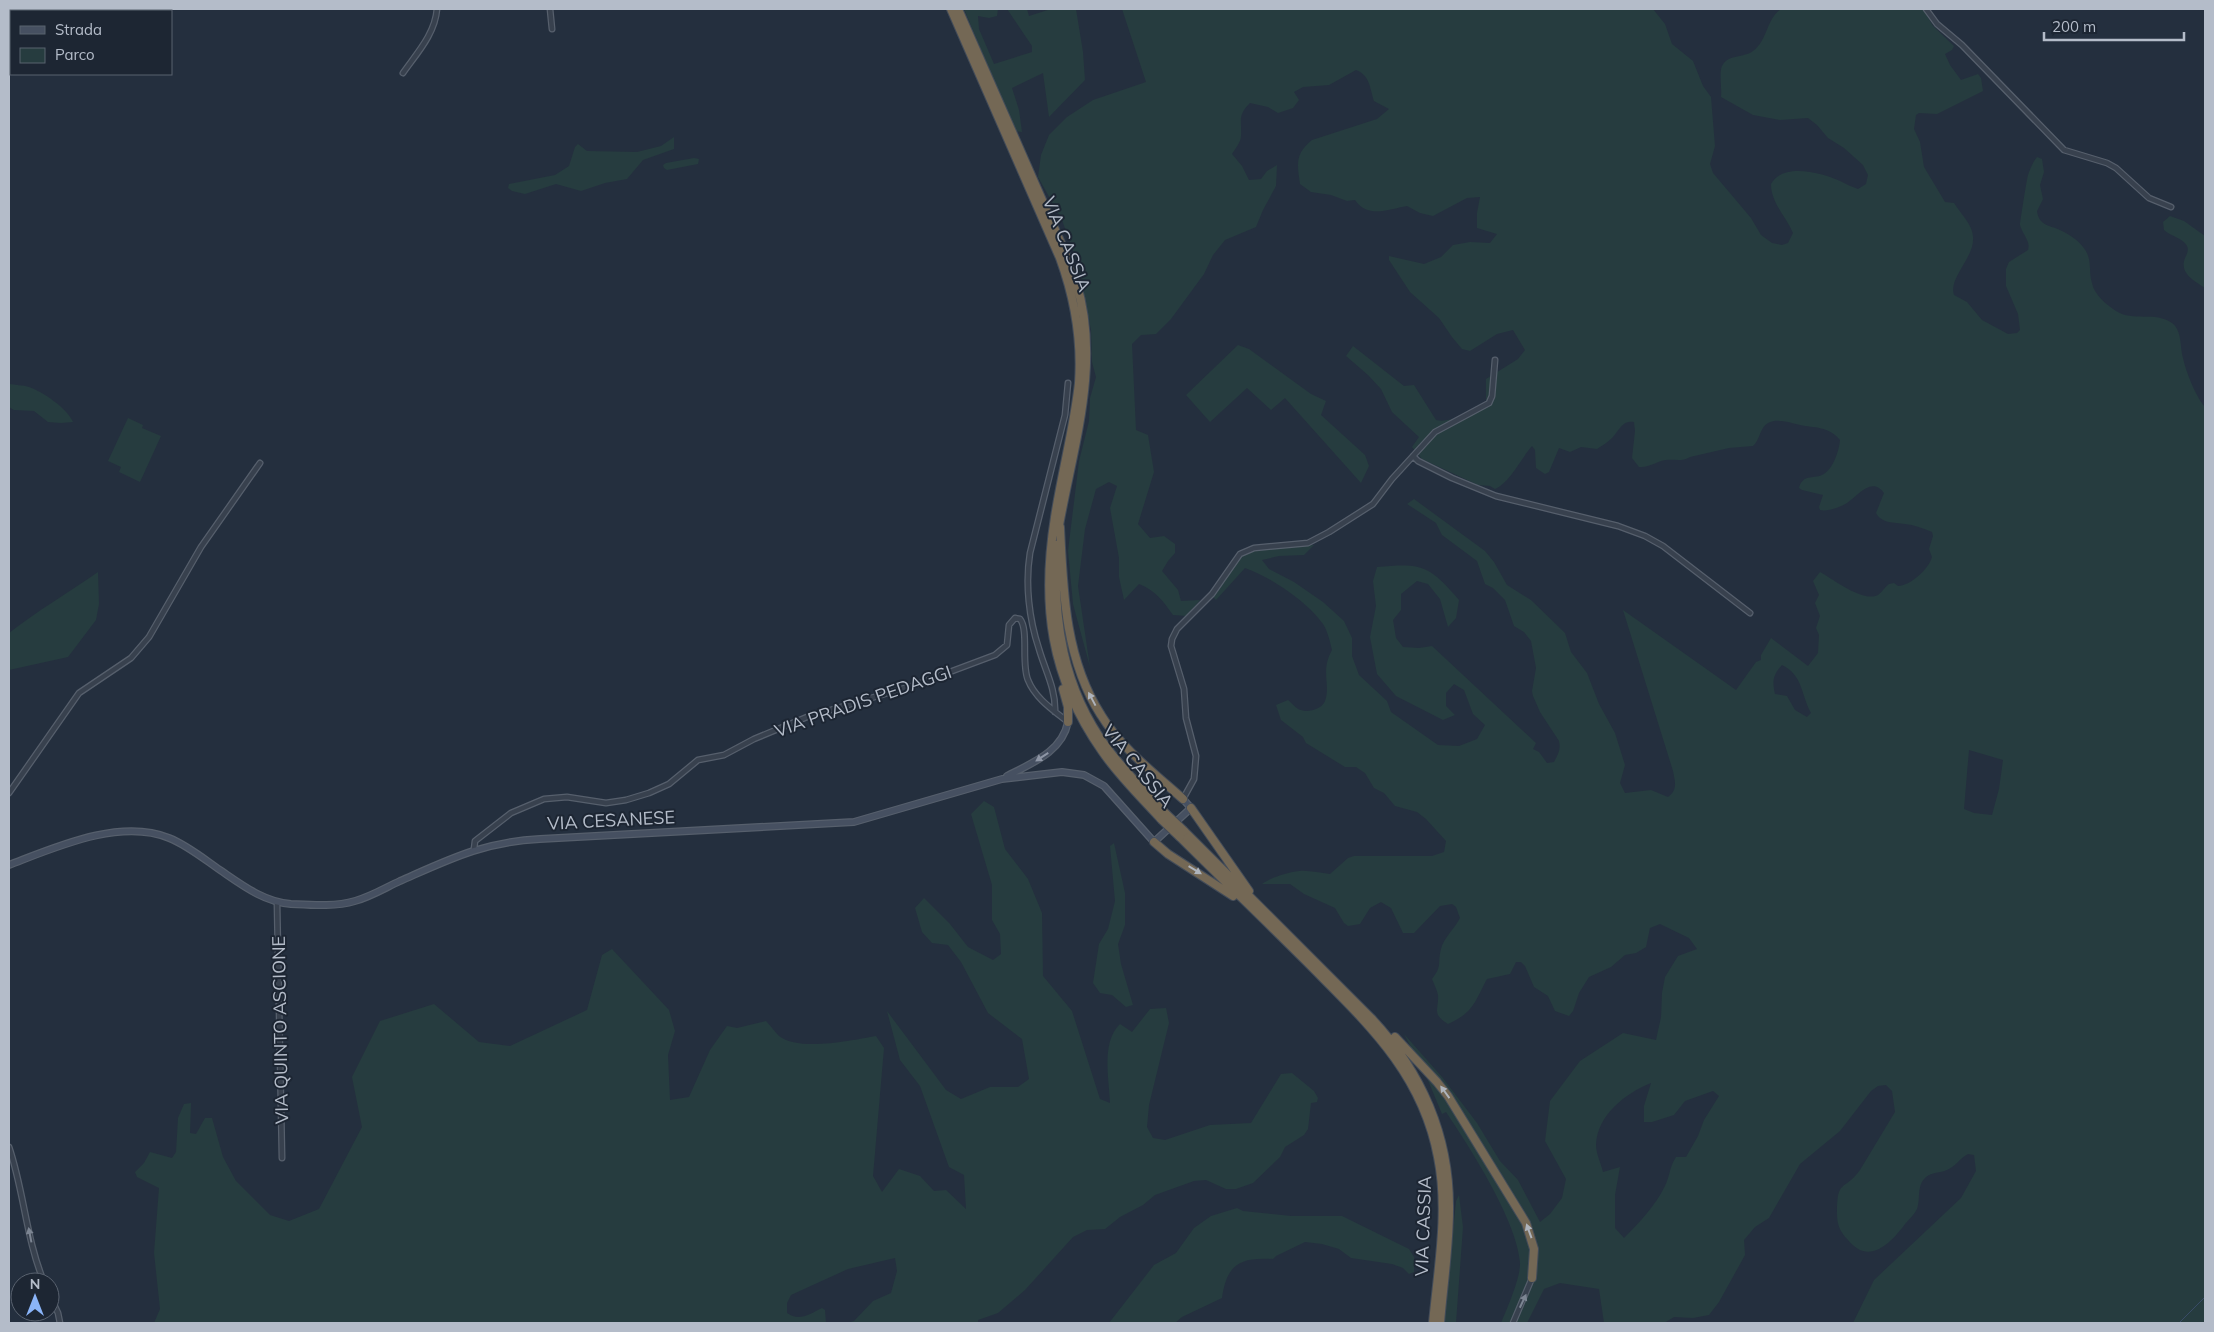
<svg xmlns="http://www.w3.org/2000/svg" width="2214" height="1332" font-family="Mulish,sans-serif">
  <rect width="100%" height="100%" fill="#242f3e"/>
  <path fill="#263c3f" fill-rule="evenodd" d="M964,9H998L997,16L989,18L978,16L979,29L994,64L1032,52V46L1007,9H1027L1029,16L1051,9H1076L1083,52L1085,80L1049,117L1043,73L1012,88L1019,110L1022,132L1015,131Z
    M1122,9H1653L1665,24L1672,44L1693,61L1703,86L1711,97L1715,146L1710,164L1713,173L1751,218L1761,235L1772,243L1782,245L1788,243L1793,233C1786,216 1771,203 1771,184C1783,162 1822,173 1840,181C1846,184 1852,187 1858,189L1866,184L1868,175L1863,165L1844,148L1828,138L1817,125L1808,118L1780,120L1753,115L1721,97C1722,90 1719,72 1722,66C1728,54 1744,58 1753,51C1768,40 1766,19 1781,9H1923L1933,26L1954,46L1952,50L1945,54L1950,65L1961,80L1978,74L1981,78L1983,91L1937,114L1919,113L1916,115L1914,129L1920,142L1924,167L1945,202L1954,203C1960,213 1973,225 1973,237C1975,257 1948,278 1954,295L1967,302L1982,320L2008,334L2017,333L2020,330L2018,314L2006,286V269L2009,262L2028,250C2031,241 2022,234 2020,225C2020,222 2027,178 2028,175C2030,169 2033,162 2037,157L2042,159L2044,172L2040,185L2043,199L2037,211C2039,227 2051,225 2062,231C2070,235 2078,240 2083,247C2093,259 2088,270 2092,283C2094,295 2107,305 2116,311C2133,322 2155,311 2172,323C2182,330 2180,347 2183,358C2186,372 2196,397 2205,407V1323H1853L1874,1280L1961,1198L1976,1171L1974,1155L1968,1154C1960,1158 1955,1167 1947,1170C1940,1173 1932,1172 1926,1177C1916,1186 1921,1198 1917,1209C1914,1215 1909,1219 1905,1224C1891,1243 1869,1266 1848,1240C1840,1232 1837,1225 1837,1213C1837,1178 1844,1192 1860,1170L1895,1112L1892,1091L1886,1085L1878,1086L1871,1091L1840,1131L1800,1164L1769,1218L1755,1227L1744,1240L1745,1255L1719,1302L1709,1315L1693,1318L1674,1317L1664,1323H1604L1599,1289L1560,1283L1544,1289L1527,1323H1501C1507,1309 1521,1277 1520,1262C1516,1219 1470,1148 1446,1112L1442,1114L1427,1078L1404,1034L1442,1077L1477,1123L1500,1161L1518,1180L1540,1222L1550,1214L1562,1198L1566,1179L1545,1141L1550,1101L1580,1061L1623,1033L1656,1040L1661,1017L1662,993L1665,977L1678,956L1697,949L1689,938L1660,924L1650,928L1646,947L1636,953L1625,955L1611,967L1589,977L1579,993L1573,1011L1569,1016L1555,1011L1548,996L1534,987L1525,966L1521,962H1516L1510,974L1487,979C1474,1003 1474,1012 1448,1024C1431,1013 1439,1011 1438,995C1437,990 1434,984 1432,979C1443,965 1437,964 1441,949C1443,939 1455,928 1460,918L1456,907L1452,904L1440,906L1414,933H1403L1391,908L1381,902L1370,908L1360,924L1348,926L1344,923L1335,908L1304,894L1290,884H1262C1270,878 1288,872 1299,871C1308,870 1320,873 1330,874L1348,858L1354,856H1432L1444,852L1446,841L1426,819L1417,812L1395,806L1384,793L1374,788L1365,773L1356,767H1345L1306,743L1303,737L1281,720L1276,705L1288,700C1292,703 1296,709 1301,710C1308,713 1322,709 1325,701C1331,684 1320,672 1332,650C1330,642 1328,632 1323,624C1308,602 1271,577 1245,568L1216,600L1213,597C1220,584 1229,564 1241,555C1261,543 1292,546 1314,545L1304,555L1279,556L1262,560L1269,569L1294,582L1323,602L1344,621L1352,638V656L1359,675L1387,701L1391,712L1438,745L1459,746L1477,739L1485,725L1473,714L1464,690L1454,684L1446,693V706L1455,715L1443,720L1396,696L1377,674L1370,637L1376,606L1373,581L1377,567C1422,563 1429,565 1459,600L1456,618L1448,627L1440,599L1428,584L1417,581L1401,594V610L1393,620L1396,638L1403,647L1419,648L1432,646L1536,743L1533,749L1539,752L1547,763L1554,762C1558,754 1561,750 1559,741L1540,712L1533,696L1532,691L1536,668L1531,641L1524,632L1514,626L1505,600L1493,588L1485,584L1477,561L1442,535L1436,523L1407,504L1414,499L1485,551L1494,562L1507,585L1531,600L1565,633L1571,652L1587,673L1599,704L1615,733L1625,765L1620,783L1625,793L1651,790L1668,797C1678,790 1675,781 1673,771L1623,610L1736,690L1756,662L1761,660V655L1771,638L1808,666L1818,653L1819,635L1816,628L1820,616L1815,603L1819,595L1813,581L1820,572C1833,579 1863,603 1878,595C1882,592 1885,587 1889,584L1894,583L1898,586C1910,586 1929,569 1932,557L1929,549L1933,536L1932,532C1923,528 1914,525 1905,524C1894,522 1882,524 1876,513L1884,493C1871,476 1858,496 1847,503C1841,507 1827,512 1820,510L1819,507L1823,495L1802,490L1799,488C1803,474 1812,479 1822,475C1833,470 1839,451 1840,440C1829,426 1814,428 1800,425C1790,423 1778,418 1768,423C1760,427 1760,440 1753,446L1729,448L1690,457C1682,462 1675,459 1666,460C1656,461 1650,468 1639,467L1632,458L1635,431L1634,422C1621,420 1619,432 1611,439C1607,443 1601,446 1597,449L1581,447L1570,452L1559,448L1549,472L1545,474L1536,468L1535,450L1532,446C1522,457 1509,484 1495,489L1490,486L1478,485L1422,459L1412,447L1419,437L1392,412L1381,389L1368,375L1346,356L1353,346L1404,386L1414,385L1436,420C1452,424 1473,409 1486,402V379L1518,359L1525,350L1513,330L1497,334L1470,351L1462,349L1452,337L1439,318L1410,292L1389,260V256L1424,264L1441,257L1453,245L1470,242L1490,243L1497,234L1477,228V213L1480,197L1467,198L1433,216L1420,213L1407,206C1389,209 1368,219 1355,200L1347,201L1331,195L1311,192L1300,184C1297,163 1295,154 1312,140L1377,119L1389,109L1374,101C1370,89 1370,75 1356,70L1329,85L1303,87L1294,92L1299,100L1293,108L1278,113L1268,107L1250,103C1237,116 1242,120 1241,136C1241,142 1235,149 1232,154L1242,166L1249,180L1261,179L1267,171L1277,165L1276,186L1263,210L1256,227L1225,240L1213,255L1204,274L1171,319L1156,334L1141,335L1132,344L1136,430L1148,435L1154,472L1138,524L1150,538L1164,536L1175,544V553L1168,561L1162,571L1178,590L1181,601L1200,600L1187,616L1173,615C1163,601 1155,590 1139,584L1124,600L1119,577V558L1110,508L1117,486L1109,482L1096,489L1085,529L1078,586L1090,667L1073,604L1068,551L1079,461L1089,421L1090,398L1096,377L1092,362L1091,330L1076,259L1062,220L1038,177L1041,155L1049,135L1067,117L1093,100L1146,82ZM1782,665C1803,675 1801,695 1811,713L1807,717L1795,710L1787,696L1775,694C1772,681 1773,675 1782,665ZM1969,750L2003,760L1999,789L1992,815L1974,813L1964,809ZM1651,1083L1644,1106V1122H1652L1674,1115L1685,1101L1713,1091L1719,1096L1704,1120L1698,1136L1686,1157H1676C1669,1168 1670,1176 1665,1186C1656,1205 1639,1223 1624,1238L1615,1228V1195L1620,1167L1603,1172C1601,1164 1596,1153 1596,1145C1597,1115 1626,1093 1651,1083Z
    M674,137V149L643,160L627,179L605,183L581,191L556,184L525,194L512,191L508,188L509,184L555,175L569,166L575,147L578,144L587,151L637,152L661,146Z
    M694,158L699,159L698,164L667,170L664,168L663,165L666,163Z
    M2170,216L2184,221L2205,236V288C2194,281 2179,273 2185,258C2187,254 2189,250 2187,246C2183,238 2170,236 2164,230L2163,222Z
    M1238,345L1249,349L1311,394L1326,401L1321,415L1365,455L1369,466L1361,483L1285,398L1271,410L1247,388L1210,422L1186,395Z
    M9,384C15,385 23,385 29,387C43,392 67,408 73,422L61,423L48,422L34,411L14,410L9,407Z
    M128,418L143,425L142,428L161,436L140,482L119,472L121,467L108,461Z
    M98,572L99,604L96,620L68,657L9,670V633C37,611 68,593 98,572Z
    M984,801L994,807L1005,849L1028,879L1042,913L1043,976L1072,1011L1100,1099L1110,1103C1109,1079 1101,1042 1120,1024L1132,1032L1150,1009L1166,1008L1169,1023L1149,1105L1147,1127L1153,1138L1165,1140L1210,1125L1251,1123L1281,1074L1292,1073L1314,1091L1318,1098L1317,1102L1311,1103L1308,1129L1304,1135L1285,1147L1280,1157L1253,1183L1236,1189H1226L1206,1180L1194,1181L1155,1195L1143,1205L1120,1217L1105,1229L1087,1230L1073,1237L1025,1290L998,1313L978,1320V1323H847L854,1321L873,1301L891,1293L897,1271L895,1258L848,1269L791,1295L787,1303V1313C799,1322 810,1314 822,1308L825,1310L826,1323H154L160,1309L154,1253L159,1188L137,1177L135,1172L144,1163L150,1152L172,1158L176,1152L178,1118L184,1104L191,1103L190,1133L196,1134L205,1118H212L223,1157L236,1181L270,1215L289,1221L319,1209L362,1127L352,1077L380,1021L434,1004L479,1042L510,1046L587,1010L602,955L612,949L669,1010L675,1031L668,1055L670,1100L689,1097L710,1050L727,1026L737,1028L766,1021C771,1026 775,1032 779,1036C799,1052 853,1040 876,1036L884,1048L873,1176L882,1192L899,1169L920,1176L934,1191L946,1190L966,1209L964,1175L949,1167L920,1086L900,1060L887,1011L946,1090L961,1099L990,1087H1018L1029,1079L1022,1039L988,1013L961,962L948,945L932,943L922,932L915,908L924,898L950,924L968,947L993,960L1001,954L1000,934L992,920V885L971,814Z
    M1114,843L1125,893V925L1118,944L1121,964L1133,1005L1126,1007L1112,995L1100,993L1093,983L1099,944L1108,929L1115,901L1110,846Z
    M1459,1195L1463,1227L1456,1323H1444L1456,1201Z
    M1237,1208L1243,1211L1291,1216H1342L1409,1249L1414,1257V1272L1409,1274L1403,1268L1392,1264L1351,1258L1339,1249L1322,1244L1305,1242L1276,1256L1273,1259C1241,1257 1227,1263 1222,1298L1182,1317L1175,1323H1109L1154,1265L1176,1253L1194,1228L1211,1216Z"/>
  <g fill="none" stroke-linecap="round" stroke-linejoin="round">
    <path stroke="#394c67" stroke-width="1" d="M2179,1323L2205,1297"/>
    <defs>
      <path id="street" d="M550,9L552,29
        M1926,9L1937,24L1962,45L2064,150L2107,163L2116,168L2149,198L2171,207
        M403,73C417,53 435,34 437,9
        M1413,456L1418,461L1452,478L1496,496L1618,526L1645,536L1663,546L1750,613
        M1055,712C1056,689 1045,670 1039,649C1029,619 1025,584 1030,553L1065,415L1068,383
        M9,793L79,693L131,658L149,637L201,547L260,463
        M1183,799L1194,779L1196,756L1186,718L1184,689L1171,646L1172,639L1177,629L1212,594L1240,554L1254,548L1308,543L1329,532L1373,504L1392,479L1435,432L1489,403L1492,396L1495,360
        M474,849L475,841L511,813L544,799L567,797L606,803L626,800L649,793L669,784L698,760L724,755L754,739L807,717L915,685L995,655L1007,645L1009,625L1015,618L1020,619C1029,630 1021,664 1028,680C1035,698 1053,710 1068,722
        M277,902L282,1158
        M9,1147C24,1191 26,1239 44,1282
        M50,1296L58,1313L60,1323
        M1513,1323L1532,1278"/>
      <path id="secondary" d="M1007,776C1032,763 1062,752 1068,722
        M9,865C56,847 120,818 169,838C187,845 204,859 220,870C242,885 264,902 291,904C311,905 335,907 355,901C370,897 385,888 400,881C450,859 483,842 540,839L854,822L1002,779L1062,772L1084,775L1104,786L1154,842L1191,808L1183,799"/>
      <path id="highway" d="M951,9L1060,258C1075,299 1082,339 1079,383C1074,428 1062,472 1055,517C1041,604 1050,677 1102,751C1119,776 1141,797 1161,819
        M958,9L1064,250C1068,261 1073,271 1076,282C1102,365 1072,449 1058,531
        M1060,527C1063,591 1065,659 1101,715C1121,748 1155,774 1183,799
        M1056,545C1053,620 1062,687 1107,748C1125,772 1146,793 1166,814
        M1063,689L1068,707V722
        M1191,808L1249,891
        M1184,831L1371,1018C1421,1071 1450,1136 1449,1210C1449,1247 1443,1286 1440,1323
        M1180,837C1222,879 1265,920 1307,962C1365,1021 1422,1071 1438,1157C1449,1211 1438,1269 1433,1323
        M1154,842L1168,854L1233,896
        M1395,1037L1437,1082L1448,1096L1526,1223L1534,1249L1532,1278"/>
    </defs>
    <use href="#street" stroke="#565f6c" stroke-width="7"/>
    <use href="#secondary" stroke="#565f6c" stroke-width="8"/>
    <use href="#highway" stroke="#434c59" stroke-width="10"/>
    <use href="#street" stroke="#38414e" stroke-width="4.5"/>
    <use href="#secondary" stroke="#465061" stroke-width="5.5"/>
    <use href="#highway" stroke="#746855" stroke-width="8"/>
    <defs>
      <path id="highway-bridge" d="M1166,814L1184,831
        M1161,819L1180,837"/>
    </defs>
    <use href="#highway-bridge" stroke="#434c59" stroke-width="10" stroke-linecap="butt"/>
    <use href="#highway-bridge" stroke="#746855" stroke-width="8"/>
  </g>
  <defs><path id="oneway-solid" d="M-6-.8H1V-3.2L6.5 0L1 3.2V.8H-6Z" transform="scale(1.25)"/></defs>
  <g fill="#aeb4bd">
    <use href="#oneway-solid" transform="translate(1092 699) rotate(-118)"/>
    <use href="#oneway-solid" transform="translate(1195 870) rotate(31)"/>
    <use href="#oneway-solid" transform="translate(1445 1092) rotate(-126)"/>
    <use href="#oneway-solid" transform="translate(1529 1231) rotate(-110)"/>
  </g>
  <use fill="#8e96a5" href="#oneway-solid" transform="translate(1042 757) rotate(147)"/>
  <g fill="#7c8592">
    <use href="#oneway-solid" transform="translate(30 1235) rotate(-101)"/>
    <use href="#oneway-solid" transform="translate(1523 1301) rotate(-65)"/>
  </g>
  <g text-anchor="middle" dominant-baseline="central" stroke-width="4" stroke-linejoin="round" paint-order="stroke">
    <g font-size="18" fill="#b4bcc9" stroke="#1d2633">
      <text transform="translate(1067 244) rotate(68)">VIA CASSIA</text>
      <text transform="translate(863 701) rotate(-19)">VIA PRADIS PEDAGGI</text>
      <text transform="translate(1138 766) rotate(51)">VIA CASSIA</text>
      <text transform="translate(611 820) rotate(-3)">VIA CESANESE</text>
      <text transform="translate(280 1030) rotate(-91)">VIA QUINTO ASCIONE</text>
      <text transform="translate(1423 1226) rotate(-88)">VIA CASSIA</text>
    </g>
  </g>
  <rect width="2214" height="1332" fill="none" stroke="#b4bcc9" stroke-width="20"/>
  <rect x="10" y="10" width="162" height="65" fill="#1d2633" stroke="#59626f"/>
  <rect x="20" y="26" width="25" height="8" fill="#465061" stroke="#59626f"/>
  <text x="55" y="35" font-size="15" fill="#b4bcc9">Strada</text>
  <rect x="20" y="48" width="25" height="15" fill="#263c3f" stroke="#59626f"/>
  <text x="55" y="60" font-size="15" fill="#b4bcc9">Parco</text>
  <g transform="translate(35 1297)"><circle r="24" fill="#1d2633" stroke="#59626f"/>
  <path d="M0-4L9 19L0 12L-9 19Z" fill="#8ab4f8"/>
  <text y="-8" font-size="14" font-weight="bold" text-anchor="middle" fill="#b4bcc9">N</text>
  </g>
  <path d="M2044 32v8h140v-8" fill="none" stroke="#b4bcc9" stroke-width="2.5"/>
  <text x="2052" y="32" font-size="15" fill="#b4bcc9" stroke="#1d2633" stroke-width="4" paint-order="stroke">200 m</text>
</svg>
